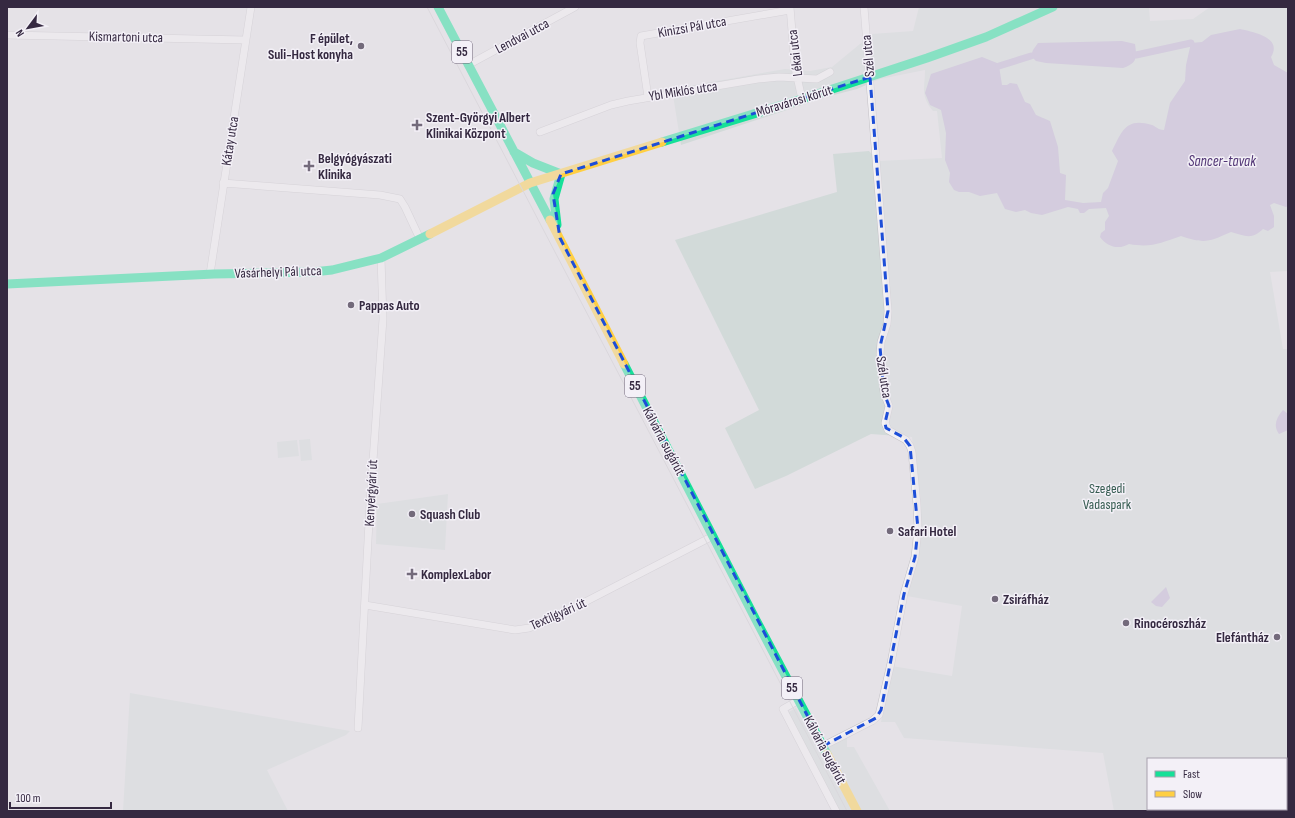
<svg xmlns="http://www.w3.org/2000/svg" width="1295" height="818" font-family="'Sofia Sans Condensed',sans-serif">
  <rect width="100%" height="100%" fill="#e5e2e7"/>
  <path fill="#d2dad9" d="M919,7H1149L1150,21L1193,19L1210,7H1288V271L1270,272L1283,349H1288V777L1286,778V759H1148V809H1208L1202,811H1114L1103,753L904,738L895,722H881L892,666L952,676L962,606L907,596C915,566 922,537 921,505C920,482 914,459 912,437L871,434L786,476L755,489L725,428L759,410L675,240L837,192L833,154L869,151L878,161L942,158L937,111H933C920,96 925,87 925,70L880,79L857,89L826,97L681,145L672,89L785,69L810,71L832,67L872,34L913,31Z
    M310,439L312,460L301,461L299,440Z
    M297,440L299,456L278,458L277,442Z
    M448,494L445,550L376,544L377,504Z
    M130,693L350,731L346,735L267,770L288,811H123Z
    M796,708L819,752L847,737V747H854L890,811H839L787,713Z
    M1288,792V810L1286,811H1247L1252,809H1286V793Z"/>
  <path fill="#beb1d2" d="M1240,29C1253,32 1283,37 1271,57L1274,65L1288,73V206L1286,207L1274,203L1270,205L1274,216V227L1268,231L1263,229C1252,240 1245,236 1231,232C1208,242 1205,244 1181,236C1160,243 1152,248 1129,244C1119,250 1107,247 1100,237L1101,233L1105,230V222L1109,216L1106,208L1089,209L1084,213H1080L1078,209L1068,207L1042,215L1031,213L1025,210L1016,212L1005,209L997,193L980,196L969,192H959L954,190L949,182L950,173L945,160L946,133L941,110L930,105L925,93L931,74L982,57L997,63L999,66L1002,85H1007L1010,83L1017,84L1025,102L1030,104L1036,115L1050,121L1058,147L1060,173L1066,175L1065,200L1083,203L1101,202L1103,193L1108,188L1118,161L1112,151C1122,131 1126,117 1152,125C1157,127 1158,130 1164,130L1170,103L1185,81L1186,65L1191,43L1202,42L1211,35Z
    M1122,41L1135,44C1137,58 1137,63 1123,68L1046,63L1036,61L1031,56L1033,50L1038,43Z
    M1283,410L1288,414V430L1279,434C1273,426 1276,418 1283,410Z
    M1166,587L1170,598L1162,607L1156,606L1151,602Z"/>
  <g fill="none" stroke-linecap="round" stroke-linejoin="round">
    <path stroke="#beb1d2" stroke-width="7" d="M1136,55L1191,43
      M999,66L1031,56"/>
    <defs>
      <path id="street" d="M790,7L795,68L802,99
        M7,35L246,40
        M468,65L575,7
        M648,97L640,43L641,36L790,10
        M540,132L611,105L628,101L758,79L779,77L817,79L830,72
        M223,183L380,195L400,199L405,207L420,239
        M210,274L251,7
        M365,605L515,630L529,628L550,620L713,536
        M799,700L783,709L836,811
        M358,728L370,503L383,319L381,258
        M823,746L872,721L879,715L891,663L904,594L915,557L918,529L917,505L912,452L910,446L906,440L888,430L885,423L889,406L884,393L880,354L881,342L887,324L888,311L864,7"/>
    </defs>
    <use href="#street" stroke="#c3c0c5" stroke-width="8"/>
    <use href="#street" stroke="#f3f1f4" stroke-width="7"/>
    <path stroke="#16e098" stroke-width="9" d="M438,7L550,220
      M662,142L802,99L927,58L986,37L1053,7
      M514,152L533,163L561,174L554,199L557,225
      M7,284L214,274L313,272L332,270L381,258L430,234
      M624,364L756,620L827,754"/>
    <path stroke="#ffcf43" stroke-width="9" d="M550,220L624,364
      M430,234L530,183L662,142
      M827,754L857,811"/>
    <path stroke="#cdcbcf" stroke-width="1" d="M427,7L847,811"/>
    <path stroke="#cdcbcf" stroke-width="2" stroke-dasharray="2 4" stroke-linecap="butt" d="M1286,783L1288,782
      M1215,811L1220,809"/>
  </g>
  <path d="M0 0H1295V818H0ZM870,77L888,311L880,347L884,393L889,406L885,423L886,428L903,437L910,446L918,529L915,557L904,594L881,710L876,718L823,746L560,238L553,194L561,174Z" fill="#e5e2e7" fill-opacity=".55" fill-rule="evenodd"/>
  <path fill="none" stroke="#1d4ed8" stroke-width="3" stroke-dasharray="8 5" stroke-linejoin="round" d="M870,77L888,311L880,347L884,393L889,406L885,423L886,428L903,437L910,446L918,529L915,557L904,594L881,710L876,718L823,746L560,238L553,194L561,174Z"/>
  <g fill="#736a7b" stroke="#f3f0f7" stroke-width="1.5">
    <circle cx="361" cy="46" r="4"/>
    <path d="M415 119h4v4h4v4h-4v4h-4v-4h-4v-4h4z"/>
    <path d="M307 160h4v4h4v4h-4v4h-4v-4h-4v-4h4z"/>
    <circle cx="351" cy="305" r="4"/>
    <circle cx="412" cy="514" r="4"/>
    <circle cx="890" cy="531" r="4"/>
    <path d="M410 568h4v4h4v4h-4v4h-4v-4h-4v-4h4z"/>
    <circle cx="995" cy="599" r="4"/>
    <circle cx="1126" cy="623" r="4"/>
    <circle cx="1277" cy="637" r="4"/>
  </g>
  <g text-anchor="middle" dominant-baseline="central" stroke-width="3" stroke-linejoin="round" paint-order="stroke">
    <g fill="#f3f0f7" stroke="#6e6578" stroke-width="1">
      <rect x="452" y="41" width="20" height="22" rx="3"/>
      <rect x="625" y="375" width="20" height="22" rx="3"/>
      <rect x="782" y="677" width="20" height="22" rx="3"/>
    </g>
    <g font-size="13" font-weight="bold" fill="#352941">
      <text x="462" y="52">55</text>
      <text x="635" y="386">55</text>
      <text x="792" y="688">55</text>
    </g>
    <g font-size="14" fill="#352941" stroke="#f3f0f7">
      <text transform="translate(692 27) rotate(-10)">Kinizsi Pál utca</text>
      <text transform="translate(522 36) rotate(-28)">Lendvai utca</text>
      <text transform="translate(126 37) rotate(1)">Kismartoni utca</text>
      <text transform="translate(795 53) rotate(-97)">Lékai utca</text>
      <text transform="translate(868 56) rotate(-95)">Szél utca</text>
      <text transform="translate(683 91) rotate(-9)">Ybl Miklós utca</text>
      <text transform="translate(794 101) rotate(-17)">Móravárosi körút</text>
      <text transform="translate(230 141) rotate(-81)">Kátay utca</text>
      <text transform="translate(278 272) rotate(-2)">Vásárhelyi Pál utca</text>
      <text transform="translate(884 377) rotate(81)">Szél utca</text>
      <text transform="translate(664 441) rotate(62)">Kálvária sugárút</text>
      <text transform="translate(371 493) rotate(-87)">Kenyérgyári út</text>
      <text transform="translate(558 614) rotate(-24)">Textilgyári út</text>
      <text transform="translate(825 750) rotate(62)">Kálvária sugárút</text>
    </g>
    <g font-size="14" font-weight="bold" fill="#352941" stroke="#f3f0f7" text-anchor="start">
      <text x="353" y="38" text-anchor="end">F épület,<tspan x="353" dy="16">Suli-Host konyha</tspan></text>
      <text x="426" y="117">Szent-Györgyi Albert<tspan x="426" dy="16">Klinikai Központ</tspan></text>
      <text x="318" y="158">Belgyógyászati<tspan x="318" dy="16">Klinika</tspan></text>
      <text x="359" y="305">Pappas Auto</text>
      <text x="420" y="514">Squash Club</text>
      <text x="898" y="531">Safari Hotel</text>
      <text x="421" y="574">KomplexLabor</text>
      <text x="1003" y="599">Zsiráfház</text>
      <text x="1134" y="623">Rinocéroszház</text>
      <text x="1269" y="637" text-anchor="end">Elefántház</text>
    </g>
    <g font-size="14" fill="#365c51" stroke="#f3f0f7">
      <text x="1107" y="488">Szegedi<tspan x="1107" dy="16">Vadaspark</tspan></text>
    </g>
    <g font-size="15" font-style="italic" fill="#503474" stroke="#f3f0f7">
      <text x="1222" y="161">Sancer-tavak</text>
    </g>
  </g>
  <rect width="1295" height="818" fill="none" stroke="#352941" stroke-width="16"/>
  <rect x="1147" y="758" width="140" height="52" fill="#f3f0f7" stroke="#a7a0ae"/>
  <rect x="1155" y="771" width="20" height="6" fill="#16e098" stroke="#a7a0ae"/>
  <text x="1183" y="778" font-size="12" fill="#352941">Fast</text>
  <rect x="1155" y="791" width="20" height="6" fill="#ffcf43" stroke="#a7a0ae"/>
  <text x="1183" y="798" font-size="12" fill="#352941">Slow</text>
  <g transform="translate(28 28) rotate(238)" stroke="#f3f0f7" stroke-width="3" paint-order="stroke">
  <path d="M0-3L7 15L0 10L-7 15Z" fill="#352941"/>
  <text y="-6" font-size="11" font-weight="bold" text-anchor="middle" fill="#352941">N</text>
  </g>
  <path d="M10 802v6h101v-6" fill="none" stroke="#352941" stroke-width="2"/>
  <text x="16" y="802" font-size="12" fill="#352941" stroke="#f3f0f7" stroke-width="3" paint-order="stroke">100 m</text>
</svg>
